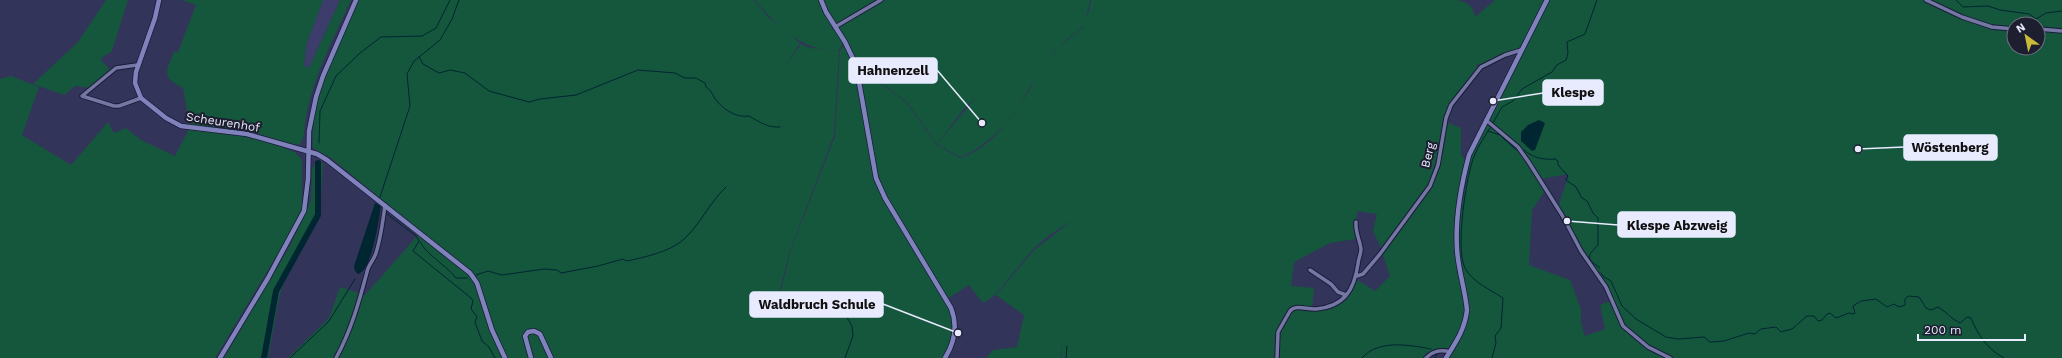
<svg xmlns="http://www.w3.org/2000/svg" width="2062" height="358" font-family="'Work Sans',sans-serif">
  <rect width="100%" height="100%" fill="#33345a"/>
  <path fill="#3c3d6b" d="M323,0H340L309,68L304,67L306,45Z"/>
  <path fill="#15573c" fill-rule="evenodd" d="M106,0H128L112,51L100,59L111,71L90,88L75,86L64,95L33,84L78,42Z
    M182,0H323L306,45L304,66L309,68L340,0H351C334,37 314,75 306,116C304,126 306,137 299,145L287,143L247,130L190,127L183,88C162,77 165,73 174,52H178L196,5Z
    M358,0H754L768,17L800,43L785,67L801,44L810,48L839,51L834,135L789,253L781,287L762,315L782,287L790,252L835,136L840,50L845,44L854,65L875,178L950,308C956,326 954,343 943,358H288L329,318L340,287L365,295L418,235L462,270L467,269L331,158L313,148C311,91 336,50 358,0Z
    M755,0H820L844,42L839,50C803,53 776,25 755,0Z
    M823,0H881L835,26Z
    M882,0H1090L1086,19L1082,28L1055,50L1035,79C1042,70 1048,59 1055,51C1076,27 1085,36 1091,0H1456C1466,1 1474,6 1475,17L1495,0H1545L1521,49L1483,66L1462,59L1477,64V70L1450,104L1430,184L1382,250L1373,231L1377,214L1357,211L1356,239L1330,243L1294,262L1291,286L1314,288L1312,308L1292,307C1281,326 1272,335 1276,358H1061L1062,342L1060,358H986L993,350L1017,347L1024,315L996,295L1034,250L1073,220L1048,236L1033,249L995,295L983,303L969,285L947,299L886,198L877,178L857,66L906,102L937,145L960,158C993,148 1019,110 1034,81C1027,90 1022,103 1015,113C1004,128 978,152 960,157L937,144L974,100L966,106L937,144L907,102L857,65L836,27Z
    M1549,0H2062V358H1448L1465,330L1469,313L1468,298L1459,248V221L1471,157L1485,127L1488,124L1516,147L1545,191L1532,210L1529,265L1570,280L1581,309V323L1585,336L1605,329L1600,305L1613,300L1593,265L1583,255L1558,207L1569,174L1540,179L1525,156L1489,121ZM2014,24H2038V48H2014Z
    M11,76L39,87L22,135L71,165L108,122L114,133L126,128L141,140L175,156L189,129L245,135L282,147L296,153L302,160V210L285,242L215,358H0V79Z
    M1446,122L1461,128V155L1466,161L1455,221L1465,312L1461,328L1450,348L1436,349L1424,358H1278C1278,334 1279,329 1292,309C1322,307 1341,311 1357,280L1375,291L1390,276L1382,252L1426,194L1438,162Z
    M317,162L323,163L320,213L317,222L285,280L280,293L268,358H224L290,246L306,212L311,200L312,168Z"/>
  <path fill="#002631" d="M1539,120L1545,123L1535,150L1532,151L1521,141V132L1528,125Z
    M375,203L381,206C379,219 372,271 358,274L355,271L354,266Z"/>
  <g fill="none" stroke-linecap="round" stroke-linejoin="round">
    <path stroke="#002631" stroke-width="1" d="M1956,0L1963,7L1988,6L2000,10L2029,14L2036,19L2046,13L2062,11
      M419,57L423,64L439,73L450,70L465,73L489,91L529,102L540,99L576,95L638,70L675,73L685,78H696L705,83L706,87C711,90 711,92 714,97C721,108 735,118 749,116C760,122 767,128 780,127
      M1493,123L1502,107L1513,101L1522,89L1552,72L1557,65L1566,60L1568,54L1567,42L1585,34L1597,0
      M1490,128C1485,136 1479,145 1475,154C1466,174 1455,250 1465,268C1472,282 1491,290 1503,298L1501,328L1495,336L1496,343L1492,358
      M1488,131L1500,135L1516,150
      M319,143L320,111L336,76L360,53L381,37L422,36L436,28L450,0
      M1524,150C1533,158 1543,160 1555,159L1558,161V165L1568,176L1566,180L1576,187L1582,198L1587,201L1593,213L1598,218V245C1587,257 1585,257 1600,268
      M380,197L410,106L407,74L414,61L440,40L452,19L459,0
      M387,214L416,236L419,241L413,251L471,298L473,301L471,309L477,317L475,322L482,341L489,347L495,358
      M420,242C429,257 445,264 456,278H467
      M1601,273L1604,277L1611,281L1622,306L1636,319L1666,337L1678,339L1704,337L1710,342L1724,341L1749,333L1755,334L1761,329L1776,327L1781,332L1792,329L1807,316H1814L1818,321L1822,320L1827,314L1830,313L1836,318L1849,313L1853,314L1855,313L1853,306L1861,301L1876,299L1887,307L1894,304L1899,307L1905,305V299L1908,296L1919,297L1926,308L1931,310L1938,307C1947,312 1951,319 1960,323L1967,317L1971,318C1978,335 1987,349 2004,358
      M476,275L488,271L502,275L544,269L557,270L561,273L598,266L623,259L627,261C645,257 669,252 683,240C700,225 709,203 726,187
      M290,358L329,321L355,279
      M845,358L853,336L852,326L845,314
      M1066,358L1067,346
      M1362,358C1378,339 1410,345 1431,349
      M1435,358L1437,354"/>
    <path stroke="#002631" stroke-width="6" d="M264,358L276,291L318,215V163"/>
    <defs>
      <path id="street" d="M1926,0L1962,17L1992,27L2014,29
        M835,27L881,0
        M2038,29L2062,31
        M137,65L116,68L82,96L114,106H119L141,98
        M1486,120L1518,147L1528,161L1562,215L1581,251L1606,287L1623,326L1648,347L1670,358
        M1310,270L1331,284L1338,292L1346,295
        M1357,276L1363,274L1380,254L1430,186L1438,165L1446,118L1451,105L1481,67L1505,55L1521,50
        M336,358C351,331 359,302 367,272C368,265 374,260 376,253C381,237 383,221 385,205
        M1277,358L1278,332L1290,311C1296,304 1308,310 1316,309C1345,306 1354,290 1358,264C1358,260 1361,254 1361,249C1360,240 1355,232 1356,222
        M1426,358C1433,351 1440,349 1450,352"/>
      <path id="secondary" d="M159,0L155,18L136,72L135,83L141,98L166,118L181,126L247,134L317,154L327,160L470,273L477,283L492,330L505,358
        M821,0L826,12L845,42L856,65L876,178L885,198L951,308C958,326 955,342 945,358
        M220,358L268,278L304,211L308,179L309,131L316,97L323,76L356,0
        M531,358L525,336L528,332L534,331L540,334L551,358
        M1446,358C1456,342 1465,329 1467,310C1465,289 1458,269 1457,249C1455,218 1461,185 1469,155L1547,0"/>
    </defs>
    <use href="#street" stroke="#1b1a3e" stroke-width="5.5"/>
    <use href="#secondary" stroke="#1b1a3e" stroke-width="6"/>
    <use href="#street" stroke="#7577a3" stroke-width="3.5"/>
    <use href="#secondary" stroke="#8082bb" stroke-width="4.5"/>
  </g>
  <g text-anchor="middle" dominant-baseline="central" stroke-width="4" stroke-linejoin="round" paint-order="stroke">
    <g font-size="12" fill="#e8eafe" stroke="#1d1e2f">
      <text transform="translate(223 122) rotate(9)">Scheurenhof</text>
      <text transform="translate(1428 155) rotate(-76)">Berg</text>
    </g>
  </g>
  <path fill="none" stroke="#e8eafe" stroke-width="1.5" d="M982 123L937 70M1493 101L1543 93M1858 149L1904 147M1567 221L1618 225M958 333L883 304"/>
  <g fill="#e8eafe" stroke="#1d1e2f" stroke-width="1.5">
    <circle cx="982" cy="123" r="4"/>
    <circle cx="1493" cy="101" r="4"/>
    <circle cx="1858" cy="149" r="4"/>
    <circle cx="1567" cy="221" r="4"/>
    <circle cx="958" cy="333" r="4"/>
  </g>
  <g fill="#e8eafe" stroke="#e8eafe" stroke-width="1.5">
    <rect x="849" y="58" width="88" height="25" rx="4"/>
    <rect x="1543" y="80" width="60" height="25" rx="4"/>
    <rect x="1904" y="135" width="93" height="25" rx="4"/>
    <rect x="1618" y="212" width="117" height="25" rx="4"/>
    <rect x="750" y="292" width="133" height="25" rx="4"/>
  </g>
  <g font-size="13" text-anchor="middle" font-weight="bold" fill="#111">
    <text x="893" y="75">Hahnenzell</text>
    <text x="1573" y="97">Klespe</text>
    <text x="1950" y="152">Wöstenberg</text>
    <text x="1677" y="230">Klespe Abzweig</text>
    <text x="817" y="309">Waldbruch Schule</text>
  </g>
  <g transform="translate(2026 36) rotate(327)"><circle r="19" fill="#1d1e2f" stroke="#6e7082"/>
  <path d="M0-3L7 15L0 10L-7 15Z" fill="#cbba39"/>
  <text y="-6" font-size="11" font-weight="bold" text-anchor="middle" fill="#e8eafe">N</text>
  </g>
  <path d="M1918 334v6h107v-6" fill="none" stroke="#e8eafe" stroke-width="2"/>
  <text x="1924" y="334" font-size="12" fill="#e8eafe" stroke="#1d1e2f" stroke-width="3" paint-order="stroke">200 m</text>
</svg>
